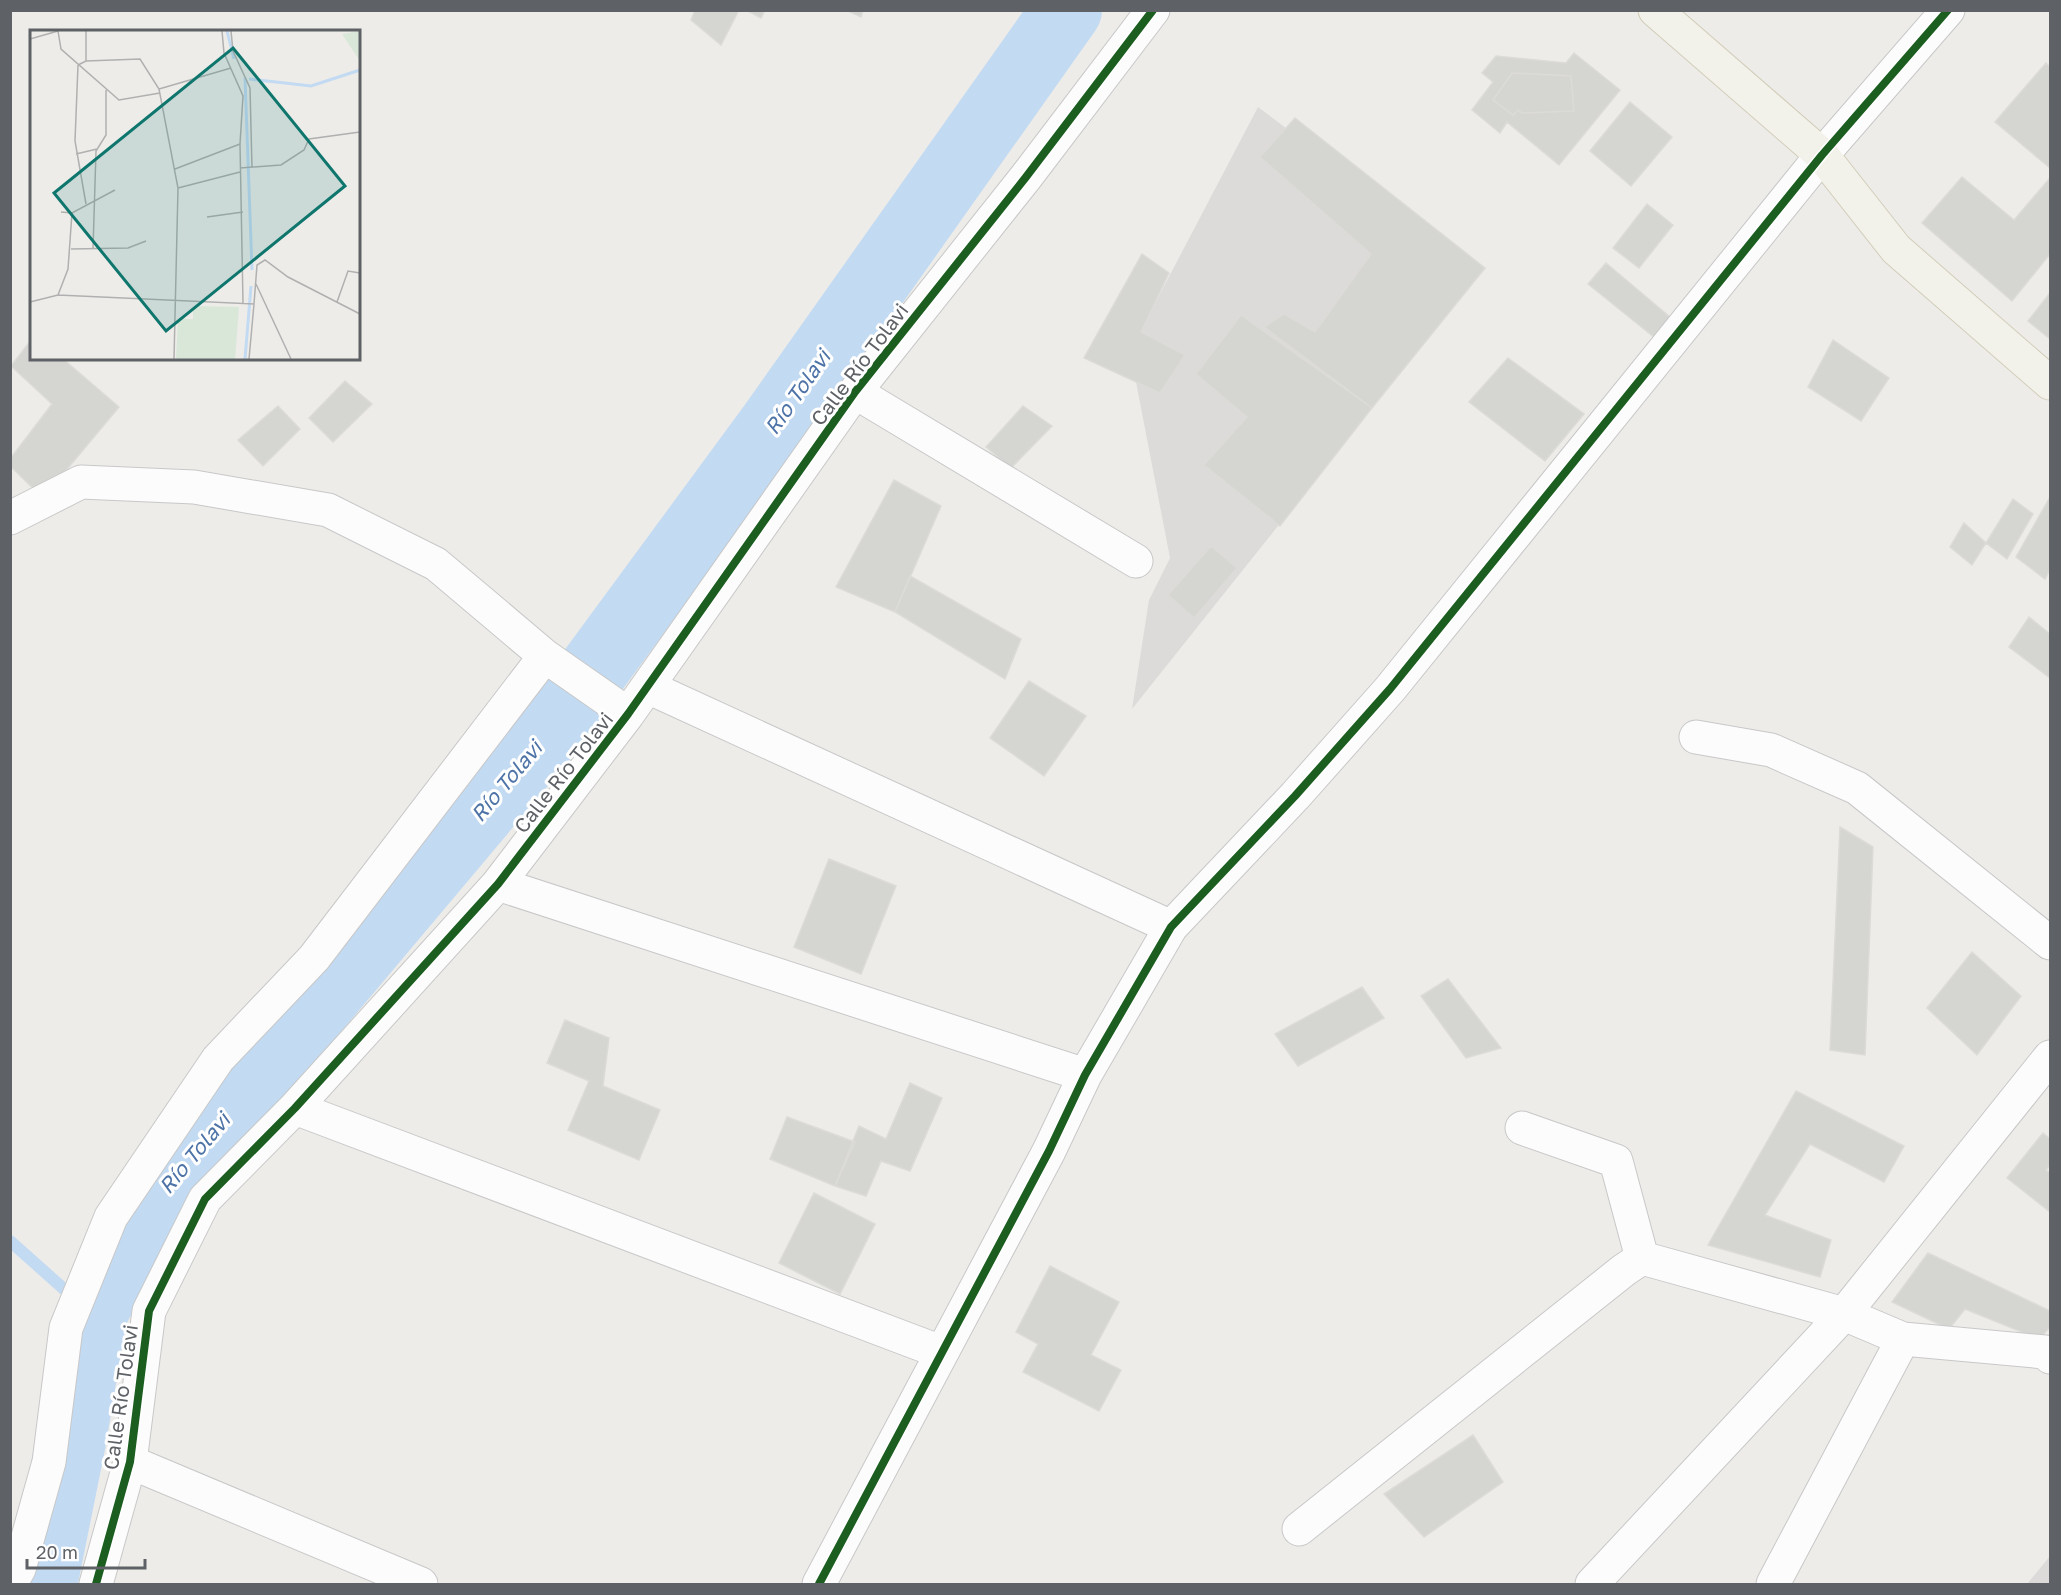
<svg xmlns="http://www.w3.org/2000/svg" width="2061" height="1595" font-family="'Golos Text',sans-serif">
  <rect width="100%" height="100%" fill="#edece9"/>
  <path fill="#dddbd9" d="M1258,107L1479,274L1132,709L1149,600L1170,558L1130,351Z
    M2050,1556V1584H2027Z"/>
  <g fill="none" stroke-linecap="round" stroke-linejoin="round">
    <path stroke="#c2daf2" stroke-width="12" d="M10,1241L92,1314"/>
    <path stroke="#c2daf2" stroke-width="70" d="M39,1584L44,1575L71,1441L92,1314L152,1202L550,729L772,427L1067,10"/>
  </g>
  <path fill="#d5d5d2" stroke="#dcdbd8" stroke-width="1.5" d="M695,10H739L721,45L691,20Z
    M746,10H765L761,18Z
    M846,10H863L861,17Z
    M1574,53L1620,90L1559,165L1507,122L1500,133L1472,110L1493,82L1482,73L1496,56L1566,63Z
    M2046,63L2050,67V168L1995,122Z
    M1512,73L1571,76L1574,111L1522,113L1518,110L1513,115L1493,100Z
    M1630,102L1672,137L1631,186L1590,151Z
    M1295,118L1485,268L1372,408L1264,327L1284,314L1315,332L1371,254L1260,157Z
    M1962,177L2014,220L2050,178V254L2012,301L1922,223Z
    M1647,204L1673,225L1639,268L1613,248Z
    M1142,254L1169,273L1141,332L1185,355L1160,393L1084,358Z
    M1606,263L1676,322L1660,342L1588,284Z
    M2050,293V339L2028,321Z
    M1241,315L1372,408L1280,526L1204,465L1247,417L1196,374Z
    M32,339V358H62L119,407L43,498L10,466V459L52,404L11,366Z
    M1833,340L1889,378L1861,421L1808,387Z
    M1508,358L1584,414L1545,461L1469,402Z
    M345,381L372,404L333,442L309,418Z
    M278,406L300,429L263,466L238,440Z
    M1023,406L1052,426L1011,468L986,447Z
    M894,480L941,506L895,612L836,587Z
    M2050,497V569L2045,579L2016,557Z
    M2013,499L2033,514L2007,559L1986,543Z
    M1964,523L1986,543L1972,565L1950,547Z
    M1211,546L1237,568L1194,618L1168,595Z
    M910,576L1021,639L1005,679L895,612Z
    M2029,617L2050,634V678L2009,647Z
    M1029,681L1086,716L1044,776L990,738Z
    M1840,827L1873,847L1865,1055L1830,1050Z
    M829,859L896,886L861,974L794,947Z
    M1972,952L2021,996L1977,1055L1927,1008Z
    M1448,979L1501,1048L1466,1058L1421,996Z
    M1362,987L1384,1018L1298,1066L1275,1034Z
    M565,1020L609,1038L603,1086L660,1110L639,1160L568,1130L589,1081L547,1063Z
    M910,1083L942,1098L910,1171L881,1161L866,1196L835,1186L859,1126L886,1139Z
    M1796,1091L1904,1146L1884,1182L1810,1144L1765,1215L1831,1240L1820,1277L1708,1245Z
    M787,1117L855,1142L835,1186L770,1159Z
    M2043,1133L2050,1139V1165L2046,1170L2050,1173V1212L2007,1178Z
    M814,1193L875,1224L840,1294L779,1263Z
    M1928,1253L2050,1311V1327L2039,1339L1965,1309L1949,1329L1892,1302Z
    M1050,1266L1119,1302L1091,1355L1121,1370L1099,1411L1023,1372L1038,1344L1016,1332Z
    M1473,1435L1503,1482L1424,1537L1384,1494Z"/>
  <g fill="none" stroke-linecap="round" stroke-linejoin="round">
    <defs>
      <path id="minor" d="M855,392L1136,561
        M10,518L81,482L194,487L328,510L436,564L545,656L628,714
        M648,687L1171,927
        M1696,737L1771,750L1857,788L2050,943
        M498,884L1085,1075
        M295,1108L941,1352
        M1522,1128L1616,1161L1642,1258
        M130,1462L421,1584
        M1299,1529L1624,1270L1642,1258L1844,1314L1903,1339L2045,1352L2050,1357
        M10,1584L19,1569L49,1462L66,1328L111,1217L218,1059L314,958L545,656
        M96,1584L130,1462L149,1311L205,1199L295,1108L498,884L628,714L855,392L1026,177L1153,10
        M819,1584L1049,1151L1085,1075L1171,927L1295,796L1390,689L1822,155L1948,10
        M1592,1584L1844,1314L2050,1057
        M1773,1584L1903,1339"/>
      <path id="major" d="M1655,10L1822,155L1896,249L2050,383"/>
    </defs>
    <use href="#minor" stroke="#c8c8c8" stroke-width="35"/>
    <use href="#major" stroke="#d2cdb9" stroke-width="35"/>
    <use href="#minor" stroke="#fcfcfc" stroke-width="33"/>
    <use href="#major" stroke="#f2f1ea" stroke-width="33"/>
    <defs>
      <path id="cycleway" d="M96,1584L130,1462L149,1311L205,1199L295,1108L498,884L628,714L855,392L1026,177L1153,10
        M819,1584L1049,1151L1085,1075L1171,927L1295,796L1390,689L1822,155L1948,10"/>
    </defs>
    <use href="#cycleway" stroke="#fff" stroke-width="11"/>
    <use href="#cycleway" stroke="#1b5e20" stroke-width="8"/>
  </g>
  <g text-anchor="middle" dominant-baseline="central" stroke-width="6" stroke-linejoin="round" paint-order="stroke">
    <g font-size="20" fill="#5e6165" stroke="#fff">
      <text transform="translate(859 364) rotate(-53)">Calle Río Tolavi</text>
      <text transform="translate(563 772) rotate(-52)">Calle Río Tolavi</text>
      <text transform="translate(120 1397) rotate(-82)">Calle Río Tolavi</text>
    </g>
    <g font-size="21" font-style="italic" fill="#4d73a7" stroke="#fff">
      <text transform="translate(797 392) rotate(-55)">Río Tolavi</text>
      <text transform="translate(506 781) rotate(-50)">Río Tolavi</text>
      <text transform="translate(194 1153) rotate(-50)">Río Tolavi</text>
    </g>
  </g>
  <g transform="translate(30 30)">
    <rect width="330" height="330" fill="#edece9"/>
    <path d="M330,1V31L312,4ZM163,276L209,277L205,329H146L148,289H163Z" fill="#d8e7d7"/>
    <path fill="none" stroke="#c2daf2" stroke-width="3" d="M197,1L204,29M215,48L222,240M219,49L281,56L330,40M215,329L221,256"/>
    <path fill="none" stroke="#b0b0b0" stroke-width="1.5" d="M28,1L31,19L89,70L130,63M192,1L194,23L213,66L210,114L213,273M201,1L203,21L220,58L222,138M0,9L28,1M56,31V1M48,35L56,31L110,29L129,59L148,158L144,329M48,35L45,111L56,174M129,59L201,38M46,124L67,119M210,138L251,135L274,120L279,109L330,102M145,139L210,114M148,158L210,142M31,182L42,183L85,160M177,187L213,182M41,219L98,218L116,211M63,219L66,121L76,105V60M226,254L261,329M28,265L38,239L42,183M0,272L28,265L224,274L227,235L235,230L258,247L330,284M307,272L318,241L330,243M219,329L224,274"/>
    <path fill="#0f766e" fill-opacity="0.15" stroke="#0f766e" stroke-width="3" d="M203,18L315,156L136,301L24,163Z"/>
    <rect width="330" height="330" fill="none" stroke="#5e6165" stroke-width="3"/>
  </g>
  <rect width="2061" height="1595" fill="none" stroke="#5e6165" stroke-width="24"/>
  <path d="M27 1559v9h118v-9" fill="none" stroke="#5e6165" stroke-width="3"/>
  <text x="36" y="1559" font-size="18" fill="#5e6165" stroke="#ffffff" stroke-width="4.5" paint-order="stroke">20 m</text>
</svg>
